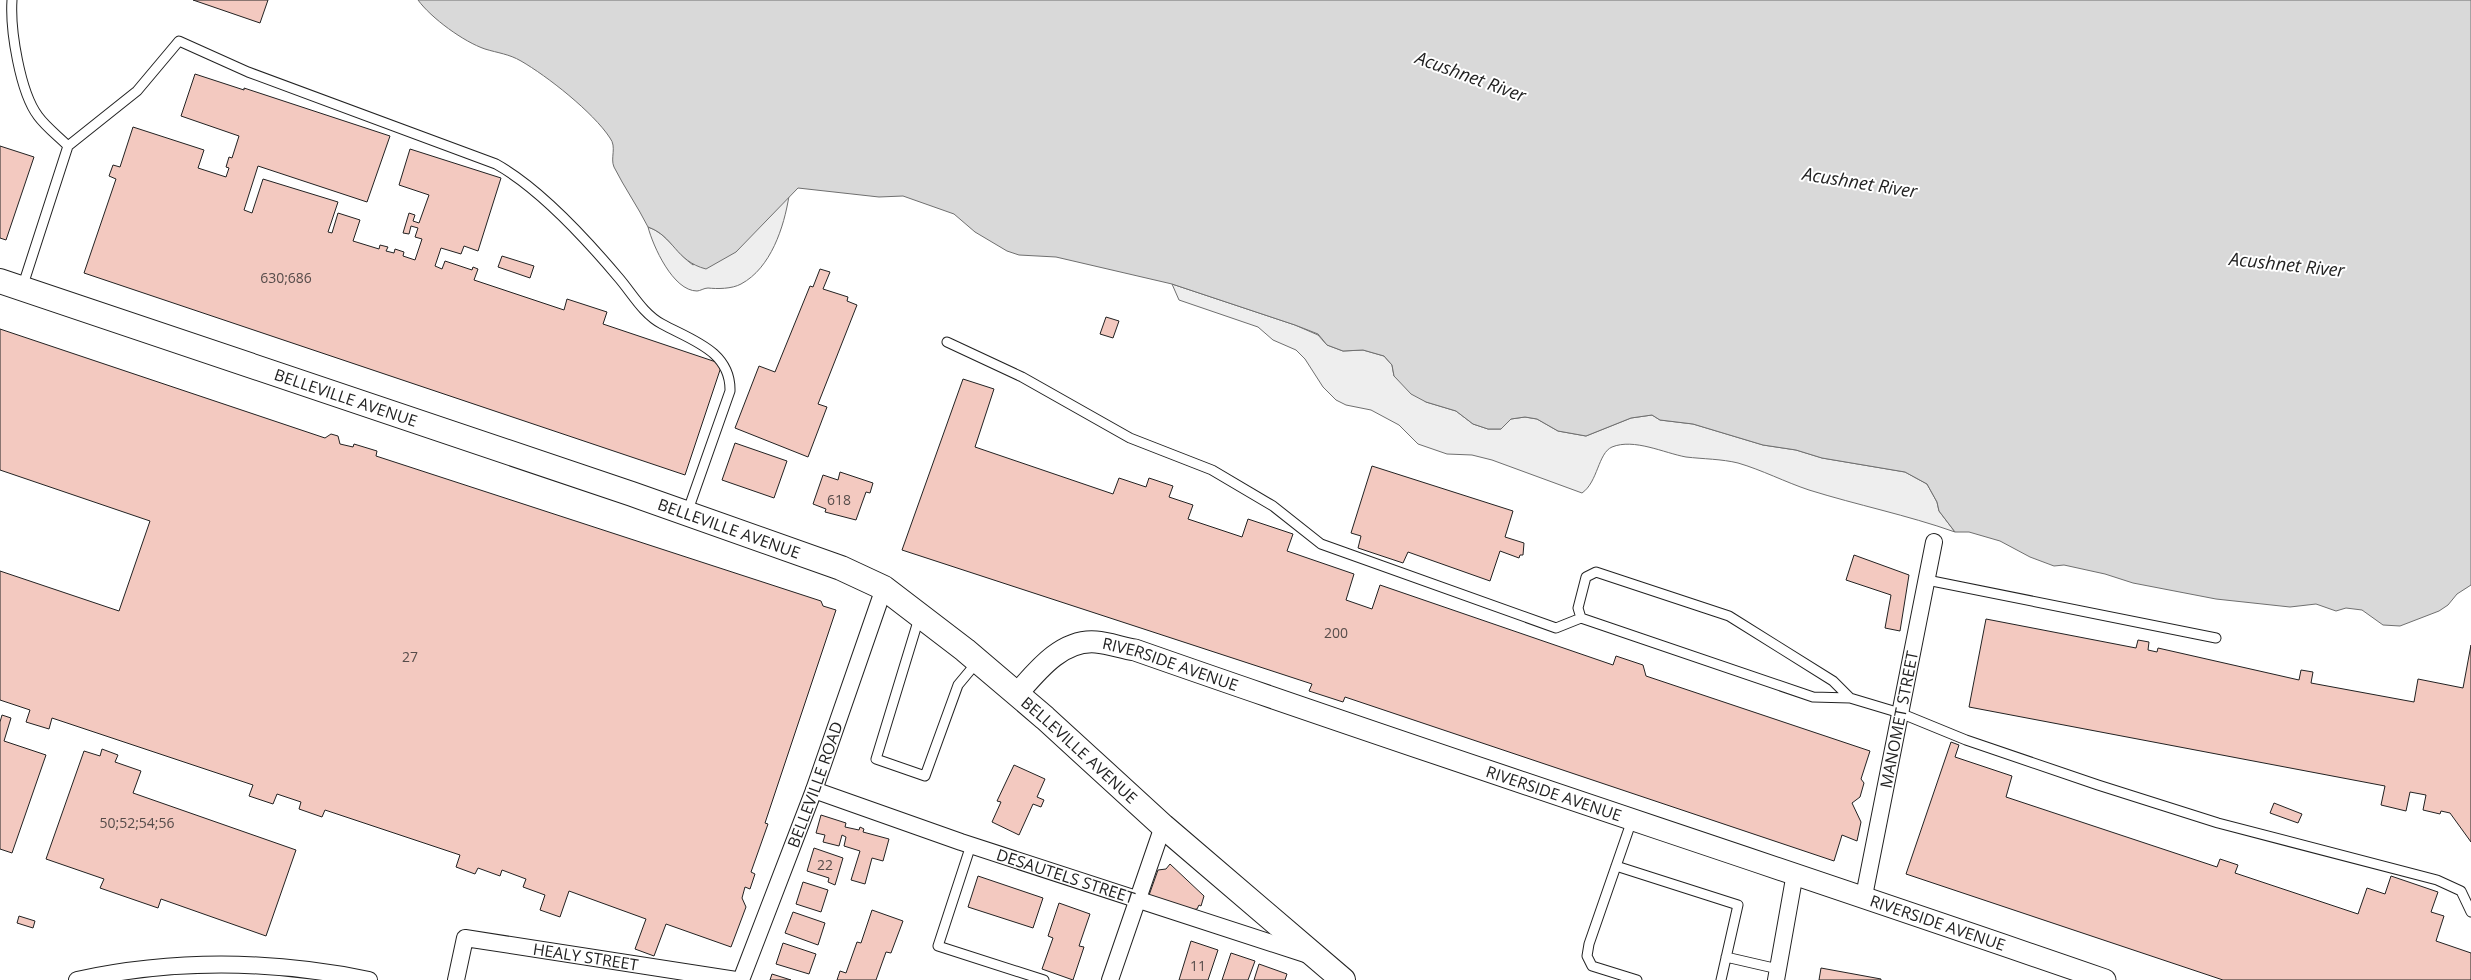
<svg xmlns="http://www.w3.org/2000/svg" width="2471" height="980" font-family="'Open Sans',sans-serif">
  <rect width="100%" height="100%" fill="#fff"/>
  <path fill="#eee" stroke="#6f6f6f" d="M789,196C784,227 771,268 741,284C732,289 717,289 708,288C704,288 700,291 697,291C673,291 653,246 648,227C667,233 677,254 693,265L778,207Z
    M1172,284L1295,325L1318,335L1327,345L1343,351L1363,350L1384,356L1392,365L1394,376L1426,402L1456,411L1473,424L1488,429H1501L1511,419L1525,417L1537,419L1558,431L1586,436L1631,418L1652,415L1660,420L1693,424L1763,445L1796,450L1822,458L1905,472L1927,484L1937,502L1939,511L1955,532C1907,515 1857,505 1809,490C1785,482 1762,470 1738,463C1722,459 1703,459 1686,457C1664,453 1634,438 1612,447C1598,453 1598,482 1582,493L1492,460L1472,455L1447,454L1418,444L1399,425L1371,410L1346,405L1336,400L1323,387L1305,359L1296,350L1273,340L1258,327L1179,300Z"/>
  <path fill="#d9d9d9" stroke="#6f6f6f" d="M418,0H2471V585L2457,594L2448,605L2439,611L2400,626L2383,625L2362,610L2346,608L2336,611L2316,604L2290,607L2216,599L2133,583L2105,574L2064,565L2054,566L2030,557L2000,541L1969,532H1955L1939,511L1937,502L1927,484L1905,472L1822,458L1796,450L1763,445L1693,424L1660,420L1652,415L1631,418L1586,436L1558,431L1537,419L1525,417L1511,419L1501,429H1488L1473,424L1456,411L1426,402L1411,394L1394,376L1392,365L1384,356L1363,350L1343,351L1327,345L1318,334L1295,325L1172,284L1056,257L1019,255L1007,251L975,232L954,214L903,196L879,197L798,188L736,252L706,269C675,261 674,236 648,227C638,207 624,187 614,167C610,158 617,147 610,138C593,112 547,76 521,61C509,54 498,53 485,49C464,42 431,18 418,0Z"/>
  <path fill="#f3c9c0" stroke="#222" d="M193,0H268L260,23Z
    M195,74L244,90V88L390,136L367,202L258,166L244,210L252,213L263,179L338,202L328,232L332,233L338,213L360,220L353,241L379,249L380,245L388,247L386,251L394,253L395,249L404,252L403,256L415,260L422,239L415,237L418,228L411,226L409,234L403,233L409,213L415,215L413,221L419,223L429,195L399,185L410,149L501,178L478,251L464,246L461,254L441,248L435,266L442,269L445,261L472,270L473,267L478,269L474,280L564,310L567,299L607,312L603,324L722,364L685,475L84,273L116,179L109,176L113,165L120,167L133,127L204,150L198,168L226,177L229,168L226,167L229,157L232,158L239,136L181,116Z
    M0,146L34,157L6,240L0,238Z
    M502,256L534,266L530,278L498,267Z
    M820,269L830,272L823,289L848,297L847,301L857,305L818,404L827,407L808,457L735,428L759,366L775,372L810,286L813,287Z
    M1106,317L1119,321L1113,338L1100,334Z
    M0,329L325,438L331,434L338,436L340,444L353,447L354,444L377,451L376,456L821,601L823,606L836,610L765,823L768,824L751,872L755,874L750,889L745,887L742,898L746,907L731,947L666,924L654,956L635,949L646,919L569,891L560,917L540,910L545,895L523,887L526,879L502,870L500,876L478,868L475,874L456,867L460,855L325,810L322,817L299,809L301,802L277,794L273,804L249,796L253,785L52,718L49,729L26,722L30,710L0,700V571L119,611L150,521L0,470Z
    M963,379L994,389L975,447L1113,494L1119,478L1146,487L1149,478L1173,486L1169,497L1193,505L1188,519L1242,537L1248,519L1293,534L1287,551L1354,574L1346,600L1372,609L1380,585L1613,665L1616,656L1643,665L1646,676L1870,751L1861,779L1864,783L1860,797L1852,803L1861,822L1857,841L1842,835L1834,861L1345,697L1343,702L1309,691L1312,684L902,550Z
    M735,443L787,461L774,498L722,480Z
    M1372,466L1513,511L1505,537L1524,543L1523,555H1520L1519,558L1500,551L1490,581L1408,552L1403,563L1358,548L1361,536L1351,533Z
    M840,472L873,483L870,493L866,492L856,520L825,512L826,509L813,504L823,475L838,480Z
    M1854,555L1909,575L1900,631L1885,628L1891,595L1846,580Z
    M1986,619L2136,648L2138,640L2149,642L2148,650L2157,652L2158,648L2299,680L2301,670L2313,672L2311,683L2414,702L2418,679L2463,688L2471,645V842L2450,813L2441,811L2440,814L2423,810L2426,795L2410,792L2406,811L2381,805L2385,786L1969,707Z
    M2,715L11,718L4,741L46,755L12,853L0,849V722Z
    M1951,742L1959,745L1955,757L2012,776L2006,797L2217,867L2220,859L2238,865L2235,873L2358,914L2367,888L2385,894L2391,876L2438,892L2431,912L2444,916L2436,941L2471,953V980H2223L1906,874Z
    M102,749L118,755L115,762L141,771L133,793L296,850L266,936L161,899L158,908L100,888L104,879L46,859L84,751L100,756Z
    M1014,765L1045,779L1037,797L1044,800L1041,807L1033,804L1019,835L992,822L1001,802L997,801Z
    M2274,803L2302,814L2298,823L2270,813Z
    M821,815L846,823L845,827L859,830L860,827L864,829L863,832L889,839L883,861L872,858L865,884L851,880L860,851L844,846L846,837L842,835L839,846L823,842L825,835L816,833Z
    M814,848L843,858L835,885L828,882L829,878L807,871Z
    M1170,864L1204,896L1201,906L1199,905L1197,909L1185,911L1148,898L1158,870L1166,869Z
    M978,876L1043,898L1033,928L968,907Z
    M803,882L828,890L821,912L796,904Z
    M1059,903L1090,914L1079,946L1084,947L1073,980L1042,969L1053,938L1048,936Z
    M872,910L903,921L891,953L886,952L876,980H837L840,971L846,973L857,942L861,943Z
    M793,912L825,923L818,945L785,933Z
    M19,916L35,921L33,928L17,923Z
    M1191,941L1218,950L1208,980H1179Z
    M783,943L816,954L809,974L776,964Z
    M1231,953L1255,961L1248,980H1222Z
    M1259,964L1287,974L1285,980H1254Z
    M1821,968L1881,979V980H1819Z
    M772,974L791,980H770Z"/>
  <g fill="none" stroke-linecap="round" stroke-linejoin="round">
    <defs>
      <path id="service" d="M12,0C10,30 20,92 38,116C46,127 58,136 68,146
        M22,288L68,146L137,91L179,41L248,72L496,164C539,188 586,239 618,277C632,293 643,314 662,324C691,340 731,351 730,391L687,513
        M947,342L1022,377L1130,438L1212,470L1273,506L1321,544L1556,628L1581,618
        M1927,580L2216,638
        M919,618L876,759L925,776L958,685L978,661
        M1850,698L1833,681L1729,616L1596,572L1586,577L1578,608L1581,618L1813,697L1850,698L1900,713L1966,740L2098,785L2218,823L2437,880L2461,891L2471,912
        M1632,820L1589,944L1587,956L1592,966L1637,980
        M971,845L938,946L1044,980
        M1616,866L1738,905L1721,980
        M1726,957L1778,969"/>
      <g id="minor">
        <path id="s1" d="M814,790L961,842L1308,955"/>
        <path id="s2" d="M1864,896L1934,542"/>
        <path d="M77,980C174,959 272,960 369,980"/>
        <path id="s3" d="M456,980L465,938L736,980"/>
        <path id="s4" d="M741,980L814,790L884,588"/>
        <path d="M1110,980L1163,826"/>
        <path d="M1776,980L1795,873"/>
      </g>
      <g id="tertiary">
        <path id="s5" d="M1017,694C1037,671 1062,639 1096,642C1109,643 1122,648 1135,650C1457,763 1782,868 2105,980"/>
      </g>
      <g id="secondary">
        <path id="s6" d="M0,281L632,494L841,568L884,588L965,650L1045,718L1163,826L1343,980"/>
      </g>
    </defs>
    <use href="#service" stroke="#222" stroke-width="11"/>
    <use href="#minor" stroke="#222" stroke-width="18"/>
    <use href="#tertiary" stroke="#222" stroke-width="23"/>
    <use href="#secondary" stroke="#222" stroke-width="26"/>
    <use href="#service" stroke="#fff" stroke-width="9"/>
    <use href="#minor" stroke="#fff" stroke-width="16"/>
    <use href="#tertiary" stroke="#fff" stroke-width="21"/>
    <use href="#secondary" stroke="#fff" stroke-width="24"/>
  </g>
  <g text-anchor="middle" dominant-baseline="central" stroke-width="4" stroke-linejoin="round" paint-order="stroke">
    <g font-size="14" fill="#564c4a">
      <text x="286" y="277">630;686</text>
      <text x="839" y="499">618</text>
      <text x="1336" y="632">200</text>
      <text x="410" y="656">27</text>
      <text x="137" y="822">50;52;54;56</text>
      <text x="825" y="864">22</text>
      <text x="1198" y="965">11</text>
    </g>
    <g font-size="16" fill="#222" stroke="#fff">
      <text stroke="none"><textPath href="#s6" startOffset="365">BELLEVILLE AVENUE</textPath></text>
      <text stroke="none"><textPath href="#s6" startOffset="770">BELLEVILLE AVENUE</textPath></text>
      <text stroke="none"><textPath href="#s5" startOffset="176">RIVERSIDE AVENUE</textPath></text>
      <text stroke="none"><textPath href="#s2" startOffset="180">MANOMET STREET</textPath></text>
      <text stroke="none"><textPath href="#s6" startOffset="1190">BELLEVILLE AVENUE</textPath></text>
      <text stroke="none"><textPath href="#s4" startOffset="209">BELLEVILLE ROAD</textPath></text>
      <text stroke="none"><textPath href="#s5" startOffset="581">RIVERSIDE AVENUE</textPath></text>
      <text stroke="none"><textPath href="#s1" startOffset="266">DESAUTELS STREET</textPath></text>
      <text stroke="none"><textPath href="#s5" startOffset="986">RIVERSIDE AVENUE</textPath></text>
      <text stroke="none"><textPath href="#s3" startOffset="165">HEALY STREET</textPath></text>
    </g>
    <g font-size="18" font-style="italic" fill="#222" stroke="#fff">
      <text transform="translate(1471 76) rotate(20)">Acushnet River</text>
      <text transform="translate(1860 182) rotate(9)">Acushnet River</text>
      <text transform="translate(2287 264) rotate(6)">Acushnet River</text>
    </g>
  </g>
</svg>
